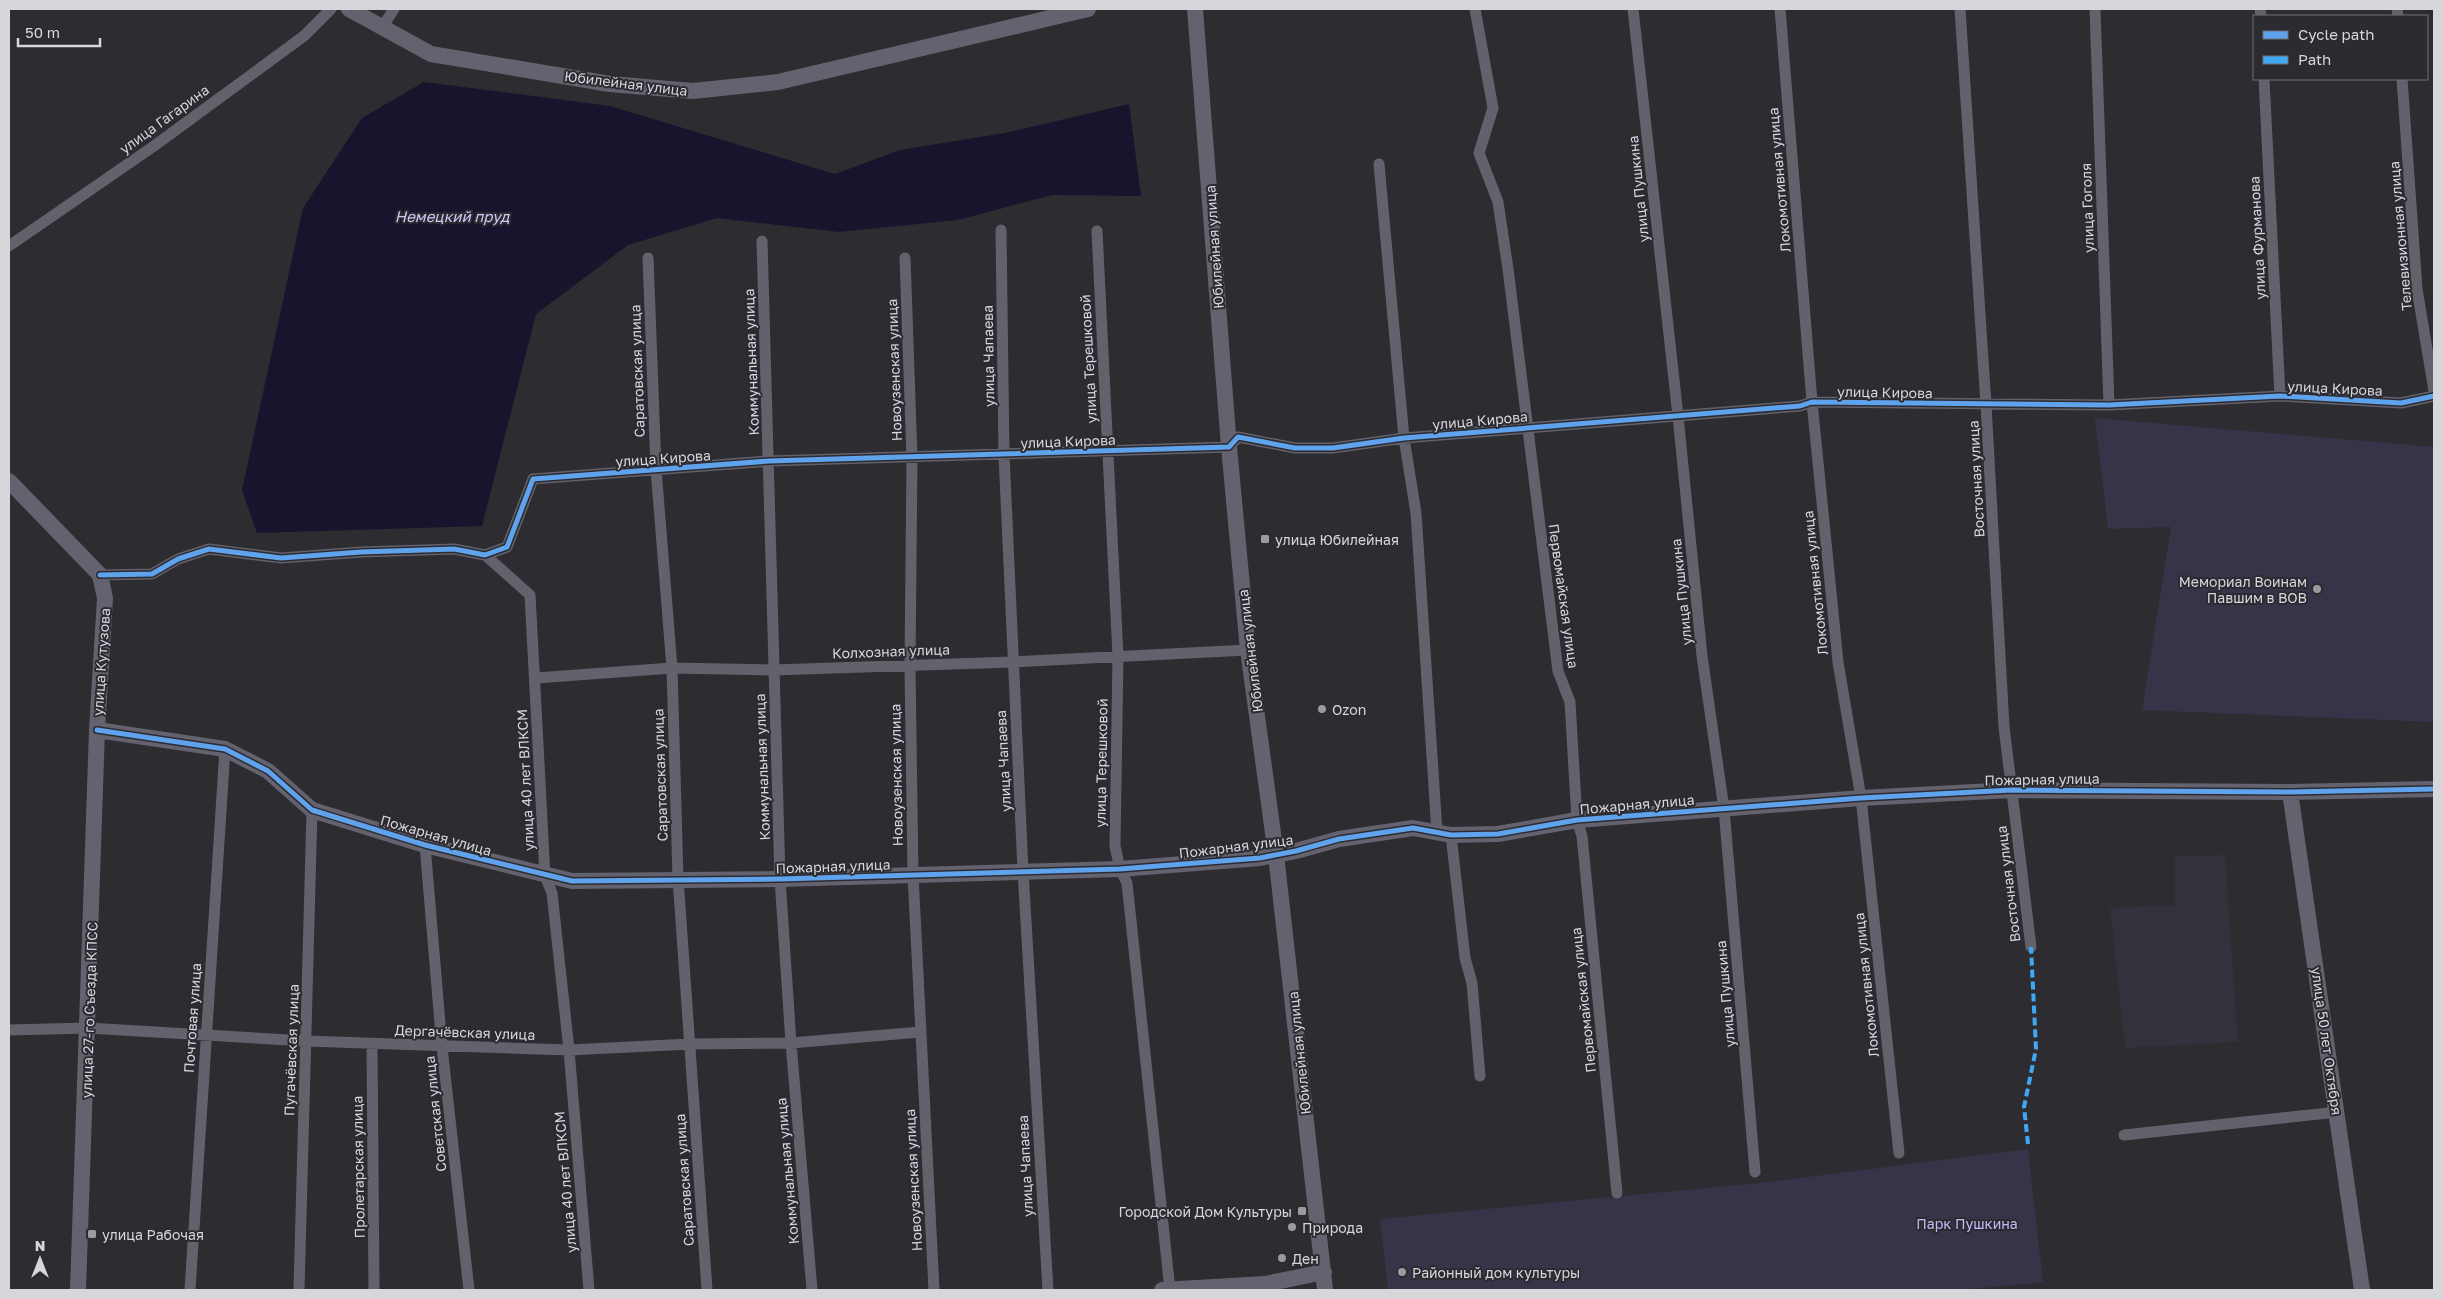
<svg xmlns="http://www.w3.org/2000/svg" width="2443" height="1299" font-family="'Golos Text',sans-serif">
  <rect width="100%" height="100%" fill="#2d2c30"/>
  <path fill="#33313c" d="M2225,855L2238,1042L2125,1048L2110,908L2175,905V856Z"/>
  <path fill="#373348" d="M2095,418L2434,447V722L2142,710L2171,527L2108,529Z
    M2028,1149L2043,1282L1963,1290H1388L1380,1219L1760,1183Z"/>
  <path fill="#1a132e" d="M424,82L610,106L835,174L900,150L1005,133L1129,104L1141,196L1052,195L958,220L839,232L717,218L628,245L536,314L482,526L257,533L242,490L303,208L362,118Z"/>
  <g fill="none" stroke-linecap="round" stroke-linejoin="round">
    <path stroke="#63616b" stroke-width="11" d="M1475,9L1493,108L1479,153L1498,202L1508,269L1558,671L1570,702L1577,820L1582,836L1617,1193
      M1633,9L1678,416L1702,656L1724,809L1755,1172
      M1780,9L1812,402L1838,662L1861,798L1899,1153
      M1960,9L1986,405L2004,727L2031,947
      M2095,9L2109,405
      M2260,9L2261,16
      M2397,9L2398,16
      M383,26L394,9
      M2264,79L2280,396
      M2402,79L2417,289L2434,391
      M1379,164L1404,438L1416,513L1437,832
      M1001,230L1004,455L1023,871L1048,1290
      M1097,231L1118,656L1115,846L1120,869L1127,883L1170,1290
      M762,241L780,879L791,1043L812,1290
      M9,246L154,146L304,36L331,9
      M648,258L656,469L672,668L678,878L707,1290
      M905,258L912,457L910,666L913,875L934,1290
      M485,555L530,595L545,876L552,893L569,1050L589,1290
      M100,575L152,574L178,559L209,549L281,558L361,552L454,549L485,555L507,547L533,479L769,461L1229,447L1238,437L1295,448H1333L1404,438L1800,406L1812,402L2109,405L2280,396L2401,403L2434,396
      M536,678L672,668L773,670L1013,662L1248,650
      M1451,835L1465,958L1472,983L1480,1076
      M425,845L442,1047L469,1290
      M9,1030L88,1028L306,1041L569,1050L690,1044L791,1043L920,1032
      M372,1044L374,1290
      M2124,1135L2338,1112
      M190,1290L225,749
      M299,1290L312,810"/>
    <path stroke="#64626e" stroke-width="16" d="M349,9L431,54L610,84L693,91L778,82L1088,9
      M1195,9L1229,447L1248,650L1276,855L1325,1290
      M9,481L100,575L105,598L97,730L78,1290
      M97,730L225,749L268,771L312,810L425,845L572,881L780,879L1120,869L1260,858L1296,851L1339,839L1413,828L1451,835L1498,834L1577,820L1861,798L2012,790L2290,792L2434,789
      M2290,792L2362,1290
      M1162,1290L1265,1284L1324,1272"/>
    <path stroke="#3fa9f5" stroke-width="4" stroke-dasharray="8 4" stroke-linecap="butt" d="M2028,1144L2024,1107L2036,1049L2031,947"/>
    <defs>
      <path id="cycleway" d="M100,575L152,574L178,559L209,549L281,558L361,552L454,549L485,555L507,547L533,479L769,461L1229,447L1238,437L1295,448H1333L1404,438L1800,406L1812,402L2109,405L2280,396L2401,403L2434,396
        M97,730L225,749L268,771L312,810L425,845L572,881L780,879L1120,869L1260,858L1296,851L1339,839L1413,828L1451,835L1498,834L1577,820L1861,798L2012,790L2290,792L2434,789"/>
    </defs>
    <use href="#cycleway" stroke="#2c2b31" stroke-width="8"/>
    <use href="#cycleway" stroke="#60a3ed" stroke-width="5"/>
  </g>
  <g fill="#9c9a9e" stroke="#2c2b31" stroke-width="2">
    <rect x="1260" y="534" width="10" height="10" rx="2.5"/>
    <circle cx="2317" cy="589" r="5"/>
    <circle cx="1322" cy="709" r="5"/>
    <rect x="1297" y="1206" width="10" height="10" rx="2.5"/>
    <circle cx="1292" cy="1227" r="5"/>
    <rect x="87" y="1229" width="10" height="10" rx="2.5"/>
    <circle cx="1282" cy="1258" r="5"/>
    <circle cx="1402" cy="1272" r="5"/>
  </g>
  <g text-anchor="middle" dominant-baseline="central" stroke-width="4" stroke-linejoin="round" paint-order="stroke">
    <g font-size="14" fill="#d7d6da" stroke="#2c2b31">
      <text transform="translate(626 83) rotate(7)">Юбилейная улица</text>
      <text transform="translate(164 119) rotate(-36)">улица Гагарина</text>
      <text transform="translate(1779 180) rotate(-95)">Локомотивная улица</text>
      <text transform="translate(1638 189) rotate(-96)">улица Пушкина</text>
      <text transform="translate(2087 208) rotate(-92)">улица Гоголя</text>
      <text transform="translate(2400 236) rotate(-95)">Телевизионная улица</text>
      <text transform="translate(2257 238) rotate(-93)">улица Фурманова</text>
      <text transform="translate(1214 247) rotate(-94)">Юбилейная улица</text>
      <text transform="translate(988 356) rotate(-91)">улица Чапаева</text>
      <text transform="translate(1088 359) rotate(-93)">улица Терешковой</text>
      <text transform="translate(751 362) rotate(-92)">Коммунальная улица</text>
      <text transform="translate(894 370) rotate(-92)">Новоузенская улица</text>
      <text transform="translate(637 371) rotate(-92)">Саратовская улица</text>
      <text transform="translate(2335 388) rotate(3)">улица Кирова</text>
      <text transform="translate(1885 392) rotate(1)">улица Кирова</text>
      <text transform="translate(1480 420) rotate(-5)">улица Кирова</text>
      <text transform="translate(1068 441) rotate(-2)">улица Кирова</text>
      <text transform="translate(663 458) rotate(-4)">улица Кирова</text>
      <text transform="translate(1976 479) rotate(-93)">Восточная улица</text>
      <text transform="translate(1815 583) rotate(-96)">Локомотивная улица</text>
      <text transform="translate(1681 592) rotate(-96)">улица Пушкина</text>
      <text transform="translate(1564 596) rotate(82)">Первомайская улица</text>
      <text transform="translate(891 651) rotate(-2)">Колхозная улица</text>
      <text transform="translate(1250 651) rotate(-97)">Юбилейная улица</text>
      <text transform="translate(101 662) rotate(-86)">улица Кутузова</text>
      <text transform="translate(1003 761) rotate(-93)">улица Чапаева</text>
      <text transform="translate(1101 763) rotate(-89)">улица Терешковой</text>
      <text transform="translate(762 767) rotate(-92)">Коммунальная улица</text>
      <text transform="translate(660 775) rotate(-92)">Саратовская улица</text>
      <text transform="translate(896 775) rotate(-91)">Новоузенская улица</text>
      <text transform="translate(2042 779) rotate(-1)">Пожарная улица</text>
      <text transform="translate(525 780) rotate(-93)">улица 40 лет ВЛКСМ</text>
      <text transform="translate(1637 804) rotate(-5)">Пожарная улица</text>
      <text transform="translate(436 835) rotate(16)">Пожарная улица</text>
      <text transform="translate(1236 846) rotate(-7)">Пожарная улица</text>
      <text transform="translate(833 866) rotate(-2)">Пожарная улица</text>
      <text transform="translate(2008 884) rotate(-97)">Восточная улица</text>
      <text transform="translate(1866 985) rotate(-96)">Локомотивная улица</text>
      <text transform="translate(1725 994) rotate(-95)">улица Пушкина</text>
      <text transform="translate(1583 1000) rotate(-96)">Первомайская улица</text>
      <text transform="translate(89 1010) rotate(-88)">улица 27-го Съезда КПСС</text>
      <text transform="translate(192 1018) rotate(-86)">Почтовая улица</text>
      <text transform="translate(465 1032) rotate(2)">Дергачёвская улица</text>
      <text transform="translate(2327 1041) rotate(82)">улица 50 лет Октября</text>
      <text transform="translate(291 1050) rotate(-88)">Пугачёвская улица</text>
      <text transform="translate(1299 1053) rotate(-96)">Юбилейная улица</text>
      <text transform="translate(435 1114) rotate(-96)">Советская улица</text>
      <text transform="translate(1025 1166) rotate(-93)">улица Чапаева</text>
      <text transform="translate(358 1167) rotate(-91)">Пролетарская улица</text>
      <text transform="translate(787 1171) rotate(-95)">Коммунальная улица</text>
      <text transform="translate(684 1180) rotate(-94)">Саратовская улица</text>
      <text transform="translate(913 1180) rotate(-93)">Новоузенская улица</text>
      <text transform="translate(565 1182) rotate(-95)">улица 40 лет ВЛКСМ</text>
    </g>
    <g font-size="14" fill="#d7d6da" stroke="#2c2b31" text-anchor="start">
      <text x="1275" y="539">улица Юбилейная</text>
      <text x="2307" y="581" text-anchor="end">Мемориал Воинам<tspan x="2307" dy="16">Павшим в ВОВ</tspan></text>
      <text x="1332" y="709">Ozon</text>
      <text x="1292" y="1211" text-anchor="end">Городской Дом Культуры</text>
      <text x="1302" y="1227">Природа</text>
      <text x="102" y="1234">улица Рабочая</text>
      <text x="1292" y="1258">Ден</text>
      <text x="1412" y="1272">Районный дом культуры</text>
    </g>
    <g font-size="14" fill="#c4b9f8" stroke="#2c2b31">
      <text x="1967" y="1223">Парк Пушкина</text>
    </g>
    <g font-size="15" font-style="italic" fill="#cfc7f9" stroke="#2c2b31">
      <text x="452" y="216">Немецкий пруд</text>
    </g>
  </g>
  <rect width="2443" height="1299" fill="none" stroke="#d7d6da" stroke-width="20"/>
  <rect x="2253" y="15" width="175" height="65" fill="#2c2b31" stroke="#706f75"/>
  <rect x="2263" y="31" width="25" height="8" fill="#60a3ed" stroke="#706f75"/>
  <text x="2298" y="40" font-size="15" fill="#d7d6da">Cycle path</text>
  <rect x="2263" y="56" width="25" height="8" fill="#3fa9f5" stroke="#706f75"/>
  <text x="2298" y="65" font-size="15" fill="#d7d6da">Path</text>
  <g transform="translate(40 1259)" stroke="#2c2b31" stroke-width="4" paint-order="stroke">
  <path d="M0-4L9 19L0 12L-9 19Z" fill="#d7d6da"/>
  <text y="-8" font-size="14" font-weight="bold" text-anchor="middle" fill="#d7d6da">N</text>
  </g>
  <path d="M18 38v8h82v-8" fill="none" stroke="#d7d6da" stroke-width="2.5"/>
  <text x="25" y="38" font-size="15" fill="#d7d6da" stroke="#2c2b31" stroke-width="4" paint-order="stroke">50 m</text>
</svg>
